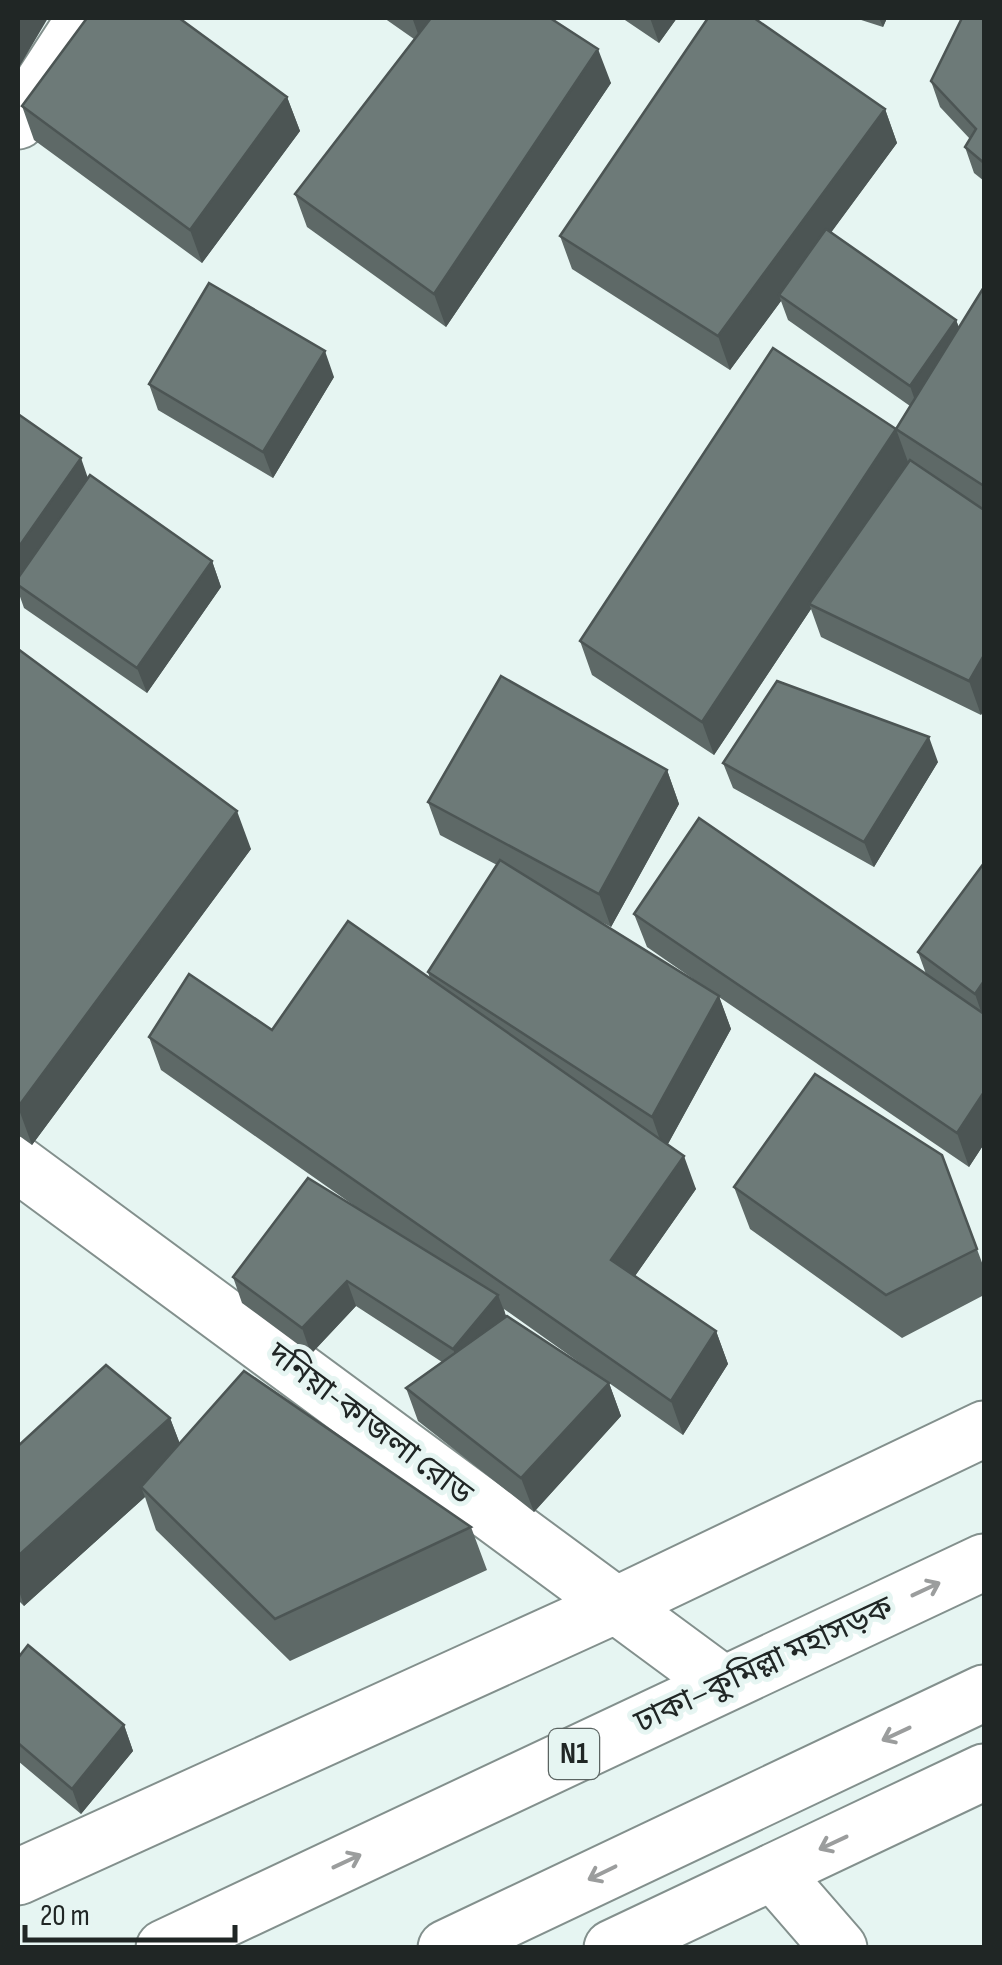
<svg xmlns="http://www.w3.org/2000/svg" width="1002" height="1965" font-family="'Sofia Sans Condensed','Noto Sans Bengali',sans-serif">
  <rect width="100%" height="100%" fill="#e6f5f2"/>
  <g fill="none" stroke-linecap="round" stroke-linejoin="round">
    <defs>
      <path id="minor" d="M18,121L85,18
        M18,1164L723,1684
        M773,1872L839,1948
        M18,1877L614,1606L984,1429"/>
      <path id="trunk" d="M164,1948L984,1562
        M446,1948L984,1693
        M612,1948L984,1772"/>
    </defs>
    <use href="#minor" stroke="#83908d" stroke-width="59"/>
    <use href="#trunk" stroke="#83908d" stroke-width="59"/>
    <use href="#minor" stroke="#fff" stroke-width="55"/>
    <use href="#trunk" stroke="#fff" stroke-width="55"/>
  </g>
  <path fill="#5e6967" fill-rule="evenodd" d="M384,18H550L611,83L446,327L307,227L295,194L414,39Z
    M622,18H677L659,43Z
    M855,18H887L883,27Z
    M984,18V181L974,173L965,147L970,139L940,107L931,81Z
    M287,97L300,131L202,263L34,140L22,106Z
    M885,109L897,143L831,232L956,320L959,328L984,287V709L981,715L821,637L811,609L714,755L592,675L580,641L896,429L910,406L788,320L781,301L730,370L572,269L560,236Z
    M334,377L273,478L158,410L149,384Z
    M18,414L88,478L212,561L221,587L147,693L24,608L18,591Z
    M18,641L20,647L18,649L251,849L32,1145L18,1135Z
    M938,762L874,867L733,788L723,763Z
    M667,770L679,804L611,927L590,916L712,992L647,947L634,914L926,974L918,952L984,863V1144L969,1167L719,997L731,1029L668,1144L696,1189L635,1276L716,1331L728,1364L683,1435L609,1383L621,1416L534,1512L418,1421L406,1388L442,1362L356,1306L311,1354L242,1303L233,1277L366,1214L161,1070L149,1037L272,1030L430,979L428,972L497,865L440,835L428,802ZM504,1309L604,1380L506,1317Z
    M942,1155L984,1268V1295L902,1338L750,1229L734,1187Z
    M170,1418L180,1444L471,1527L487,1570L290,1661L156,1530L145,1497L24,1606L18,1600V1446Z
    M18,1658L124,1725L133,1751L81,1814L18,1761Z"/>
  <path fill="#4c5554" d="M18,18H48L18,69Z
    M414,18H442L422,45L413,20Z
    M650,18H677L659,43Z
    M879,18H887L883,27Z
    M598,49L611,83L446,327L434,294Z
    M287,97L300,131L202,263L190,230Z
    M885,109L897,143L783,298L779,295L781,301L730,370L718,336Z
    M956,320L966,345L919,412L910,386Z
    M325,351L334,377L273,478L263,452Z
    M896,429L908,462L809,604L811,609L714,755L702,722Z
    M81,458L90,484L18,585V548Z
    M212,561L221,587L147,693L137,668Z
    M984,655V709L981,715L969,681Z
    M929,737L938,762L874,867L864,842Z
    M667,770L679,804L611,927L599,894Z
    M237,811L251,849L32,1145L18,1107Z
    M984,981V1020L975,994Z
    M719,996L731,1029L664,1151L652,1117Z
    M984,1092V1144L969,1167L957,1133Z
    M684,1156L696,1189L623,1293L611,1260Z
    M347,1281L356,1306L311,1354L302,1328Z
    M498,1295L508,1321L463,1375L453,1349Z
    M716,1331L728,1364L683,1435L671,1401Z
    M609,1383L621,1416L534,1512L521,1478Z
    M170,1418L186,1460L141,1487L145,1497L24,1606L18,1588V1556Z
    M124,1725L133,1751L81,1814L72,1789Z"/>
  <path fill="#6d7a78" stroke="#4c5554" stroke-width="2.5" d="M87,18H179L287,97L190,230L22,106Z
    M431,18H550L598,49L434,294L295,194Z
    M708,18H754L885,109L718,336L560,236Z
    M962,18H984V163L965,147L976,129L931,81Z
    M826,229L956,320L910,386L779,295Z
    M209,283L325,351L263,452L149,384Z
    M984,287V486L896,429Z
    M773,348L896,429L702,722L580,641Z
    M18,414L81,458L18,548Z
    M910,460L984,510V655L969,681L809,604Z
    M90,475L212,561L137,668L18,585V578Z
    M18,649L237,811L18,1107Z
    M501,676L667,770L599,894L428,802Z
    M777,681L929,737L864,842L723,763Z
    M699,818L984,1014V1092L957,1133L634,914Z
    M500,860L719,996L652,1117L428,972Z
    M984,863V981L975,994L918,952Z
    M348,921L684,1156L611,1260L716,1331L671,1401L149,1037L189,974L272,1030Z
    M815,1074L942,1155L977,1249L886,1295L734,1187Z
    M308,1178L498,1295L453,1349L347,1281L302,1328L233,1277Z
    M507,1316L609,1383L521,1478L406,1388Z
    M106,1365L170,1418L18,1556V1446Z
    M244,1371L471,1527L275,1619L141,1487Z
    M28,1645L124,1725L72,1789L18,1743V1658Z"/>
  <defs><path id="oneway-shaft" d="M-6 0H5M1.5-3L5.5 0L1.5 3" fill="none" stroke-width="1.6" stroke-linecap="round" stroke-linejoin="round" transform="scale(2.5)"/></defs>
  <g stroke="#9b9d9d">
    <use href="#oneway-shaft" transform="translate(926 1589) rotate(-25)"/>
    <use href="#oneway-shaft" transform="translate(896 1734) rotate(155)"/>
    <use href="#oneway-shaft" transform="translate(833 1843) rotate(155)"/>
    <use href="#oneway-shaft" transform="translate(347 1861) rotate(-25)"/>
    <use href="#oneway-shaft" transform="translate(602 1873) rotate(154)"/>
  </g>
  <g text-anchor="middle" dominant-baseline="central" stroke-width="10" stroke-linejoin="round" paint-order="stroke">
    <rect fill="#e6f5f2" stroke="#5b6462" stroke-width="2.5" x="549" y="1729" width="50" height="50" rx="8"/>
    <g font-size="30" font-weight="bold" fill="#202625">
      <text x="574" y="1754">N1</text>
    </g>
    <g font-size="32" fill="#202625" stroke="#e6f5f2">
      <text transform="translate(370 1424) rotate(37)">দনিয়া-কাজলা রোড</text>
      <text transform="translate(764 1665) rotate(-25)">ঢাকা–কুমিল্লা মহাসড়ক</text>
    </g>
  </g>
  <rect width="1002" height="1965" fill="none" stroke="#202625" stroke-width="40"/>
  <path d="M25 1925v15h210v-15" fill="none" stroke="#202625" stroke-width="5"/>
  <text x="40" y="1925" font-size="30" fill="#202625" stroke="#e6f5f2" stroke-width="8" paint-order="stroke">20 m</text>
</svg>
